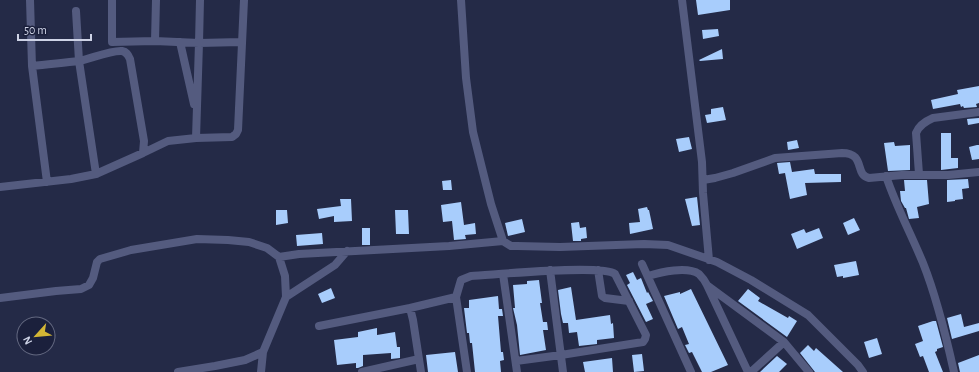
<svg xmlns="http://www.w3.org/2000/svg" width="979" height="372" font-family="'Alegreya Sans',sans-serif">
  <rect width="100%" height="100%" fill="#242a47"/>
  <path fill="#a8cdfc" d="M696,0H730V10L698,15Z
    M718,29L719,36L703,39L702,30Z
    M722,49L723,59L700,61L699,60Z
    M979,86V103L976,104L977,107L964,108L963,106L961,107L960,104L933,109L931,100L958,94L957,90Z
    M723,107L726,120L707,123L705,115L711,114V109Z
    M979,118V123L968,125L967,119Z
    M941,133H951V158H958V168L941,170Z
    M689,137L692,149L679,152L676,139Z
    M797,140L799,148L788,150L787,142Z
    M894,142L895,146L910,145V170L888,171L884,143Z
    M977,145H979V159L972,160L969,147Z
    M790,162L792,172L814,169L815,174H841V182L805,183L807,195L790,199L785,173L779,174L777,163Z
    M968,179L969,188L962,189L963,199L955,200V201L947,202V180Z
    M451,180L452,190H443L442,181Z
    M904,180H927L929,204L917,207L919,218L909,219L906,208H905L901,201L900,191H905Z
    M697,197L700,225L692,226L685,199Z
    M340,199H351L352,221L334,222V216L319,219L317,209L341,206Z
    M461,202L464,225L475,223L476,234L465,235L466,239L454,240L452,221L443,222L441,205Z
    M647,207L648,210H649L653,229L630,234L629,223L640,222L638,209Z
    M276,210H287L288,223L276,225Z
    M395,210H408L409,234H396Z
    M854,218L860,230L848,235L843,223Z
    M522,219L525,232L508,236L505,223Z
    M579,222L580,228L586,227L587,238L581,239V241H573L571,223Z
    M362,228H370V245H362Z
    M819,228L823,238L797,249L791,234L804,229L806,233Z
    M322,233L323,244L297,246L296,235Z
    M856,261L859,275L843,278V276L837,277L834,265Z
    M633,272L637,280L641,278L647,293L648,292L653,301L646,304L653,319L646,322L627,285L630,283L626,275Z
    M539,280L542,303H540L543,322H547L548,330H543L546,350L520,355L517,325L513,308H515L513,285L527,284V281Z
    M571,287L576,320L610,315L611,324L613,323L614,338L597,340V344L579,346L577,332L569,333L568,323H563L561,314L558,290Z
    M331,288L335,298L322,303L318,294Z
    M691,289L728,365L711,372H702L692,352L689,353L685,345L689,344L682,327L678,329L664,296L680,292V294Z
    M748,289L760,298L758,301L788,318L789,316L797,321L787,337L738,301Z
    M498,296L499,309H502L503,316H498L501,352H503L504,360L500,361L501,372H475L472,343H470L469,333H467L464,308H469V300Z
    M961,314L964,327L979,323V331L952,339L947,318Z
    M933,321H936L943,347L937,349V351L935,352L943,372H929L923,356L920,357L915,344L923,341L918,326Z
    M377,328V335L395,332L397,347H400V358L391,359V353L363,355V366L358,368H356V363L337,365L334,340L358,337V332Z
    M877,338L882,354L869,358L864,342Z
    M808,345L814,351L816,348L843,372H815L800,353Z
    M455,352L458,372H428L426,355Z
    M642,354L644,371L634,372L632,355Z
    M979,355V372H960L958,363Z
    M777,356L787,364L779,372H760Z
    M612,358L613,372H585L583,362Z"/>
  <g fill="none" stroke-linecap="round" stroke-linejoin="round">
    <path stroke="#545b7f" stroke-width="8" d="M30,0L32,66
      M112,0V42L155,41L199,43L200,0
      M461,0L466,78L473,132L491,204L503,241L511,246H517L560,247L644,244L668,245L717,262L751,280L808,315L858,365L863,372
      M682,0L702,162L703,193L709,260
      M76,11L79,61L96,174
      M155,41L156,0
      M180,42L194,104
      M196,138L199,43L241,42
      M143,153L168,141L196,138L232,137L236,134L238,130L244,0
      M919,174L916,133C919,125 926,121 933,118L979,112
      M886,176C896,206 911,234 923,263C937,298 946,336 954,372
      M703,180L715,178L733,173L775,158L842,153C866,153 854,175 869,178L902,175H948L979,172
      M0,187L71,179L96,174L143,153L144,141L130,59C128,55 127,52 122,51C111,50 90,59 79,61C63,63 47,64 32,66L47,182
      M279,257L299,254L449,246L503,241
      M642,264L691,372
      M550,270L563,372
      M598,270L602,296L605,298L629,301
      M503,274L517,372
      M648,276C661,272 687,266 699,274C702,277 705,281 707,285L748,372
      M708,286L784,342L809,372
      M286,297L335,265L347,251
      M0,298L56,291L81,289L89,285L93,278L97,262L100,259L131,250L197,239L228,240L249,242L267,248L279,257L285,276L286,297L263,352L261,372
      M410,308L413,320L421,372
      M319,326L410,308L456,297
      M178,372L215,366L245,360L263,352
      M362,372L419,359
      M467,372L456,297L461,280L471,276C493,275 602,264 615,274L646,335L645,339L643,342L561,355L516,361
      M751,372L784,342"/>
  </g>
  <g transform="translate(36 336) rotate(243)"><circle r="19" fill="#1b203c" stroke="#636880"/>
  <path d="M0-3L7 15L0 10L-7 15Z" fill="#d4b635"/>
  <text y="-6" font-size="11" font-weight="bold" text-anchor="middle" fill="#ced3e6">N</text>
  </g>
  <path d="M18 34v6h73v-6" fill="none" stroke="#ced3e6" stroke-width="2"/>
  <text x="24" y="34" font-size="12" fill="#ced3e6" stroke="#1b203c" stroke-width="3" paint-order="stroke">50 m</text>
</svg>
